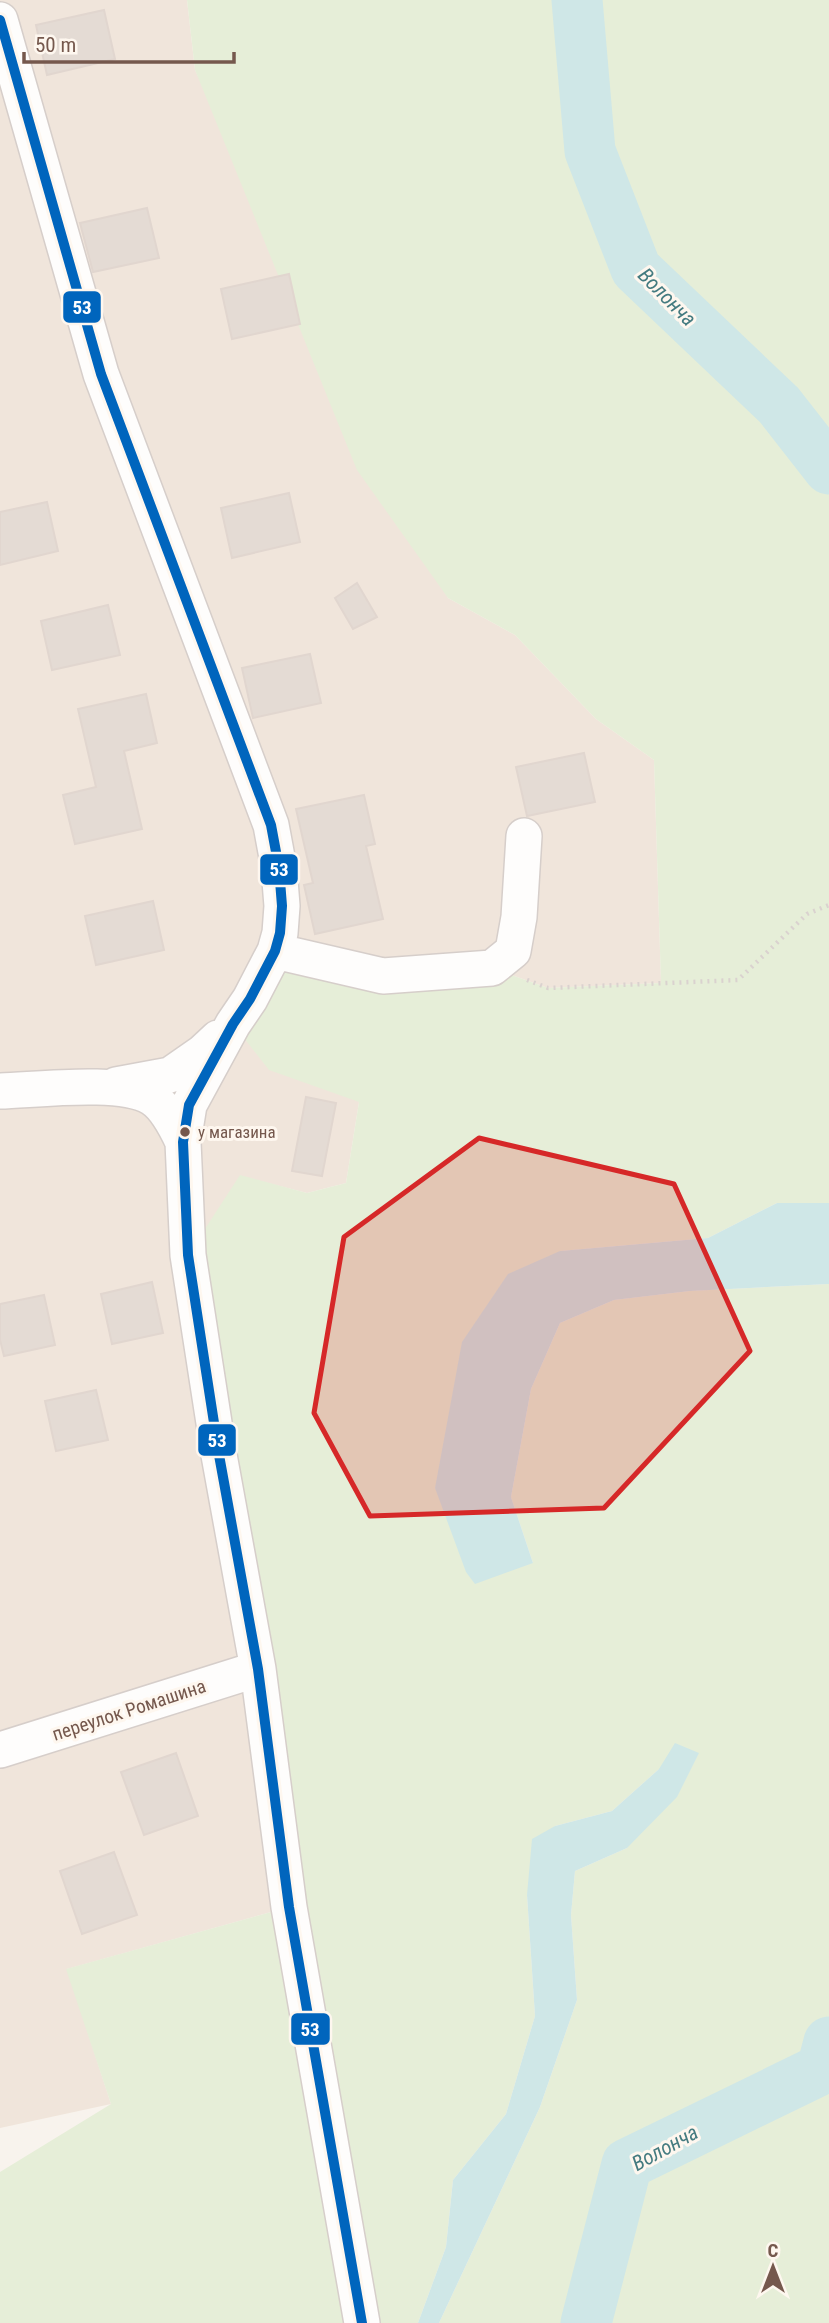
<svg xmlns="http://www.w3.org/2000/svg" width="829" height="2323" font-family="'Roboto Condensed',sans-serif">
  <rect width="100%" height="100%" fill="#f8f3ed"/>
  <path fill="#f0e5db" d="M0,0H187L195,70L448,598L515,635L596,719L654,760L661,983L548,988L492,968L359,1102L346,1183L307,1193L240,1176L223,1204L289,1907L67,1969L111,2104L0,2128Z"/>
  <path fill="#e6eed8" d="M187,0H829V1203H777L708,1238L560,1251L435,1488L533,1563L511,1497L531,1389L560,1323L614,1300L690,1291L829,1284V2323H439L540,2107L577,2000L571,1915L575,1871L627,1848L659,1769L612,1811L555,1826L527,1895L535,2016L506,2114L453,2180L446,2247L418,2323H0V2172L111,2104L66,1969L289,1907L188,1255L240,1175L307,1193L346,1183L359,1102L269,1070L233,1024L275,951L492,968L548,988L661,983L654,760L596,719L515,635L448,598L357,470L195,70Z"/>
  <path fill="#cfe7e7" d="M777,1203H829V1284L690,1291L614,1300L560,1323L531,1389L511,1497L533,1563L475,1584L466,1572L435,1488L462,1342L508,1274L560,1251L708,1238Z
    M675,1743L699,1753L677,1797L627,1848L575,1871L571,1915L577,2000L540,2107L439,2323H418L446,2247L453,2180L506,2114L535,2016L527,1895L532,1839L555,1826L612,1811L659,1769Z"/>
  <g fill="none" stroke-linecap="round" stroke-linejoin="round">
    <path stroke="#cfe7e7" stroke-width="51" d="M577,0L590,151L636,269L779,405L829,469
      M586,2323L627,2164L822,2069L829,2042"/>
  </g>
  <path fill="#e4dbd4" stroke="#e1d6cf" stroke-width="2" d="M104,10L115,59L47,75L36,25Z
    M147,208L159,258L93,272L80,223Z
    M289,274L300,324L232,339L221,289Z
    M289,493L300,542L232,558L221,508Z
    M47,502L58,551L0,565V512Z
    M357,583L377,617L353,629L335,598Z
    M108,605L120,655L52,670L41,621Z
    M310,654L321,703L253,718L242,668Z
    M146,694L157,743L124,751L142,829L75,844L63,795L96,787L78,709Z
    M584,753L595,802L527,816L516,767Z
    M364,795L375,844L366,846L383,919L315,934L304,885L313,883L296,809Z
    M153,901L164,950L96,965L85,916Z
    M306,1097L336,1103L322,1176L292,1171Z
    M152,1282L163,1333L112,1344L101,1294Z
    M44,1295L55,1345L4,1356L0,1340V1304Z
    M96,1390L108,1440L56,1451L45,1401Z
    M176,1753L198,1816L144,1835L121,1772Z
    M114,1852L137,1915L82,1934L60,1871Z"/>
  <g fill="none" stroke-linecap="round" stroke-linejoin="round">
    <defs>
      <path id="minor" d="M0,20L101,374L271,825L279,868L282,906L280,933L275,951L250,999L233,1024L189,1105L183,1142L188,1255L219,1455L258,1669L289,1907L362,2323
        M275,951L383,976L492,968L513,951L519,917L524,836
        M116,1085L170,1075L203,1052L218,1038
        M0,1091C37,1090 122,1079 152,1098C166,1107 176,1127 183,1142
        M0,1750L258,1669"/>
    </defs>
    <use href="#minor" stroke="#d6ceca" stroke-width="38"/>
    <path stroke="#dad2cf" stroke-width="4.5" stroke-dasharray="2 5" stroke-linecap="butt" d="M527,980L548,988L738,980L807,914L829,905"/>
    <use href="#minor" stroke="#fefdfc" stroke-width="35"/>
    <defs>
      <path id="bus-1" d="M0,20L101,374L271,825L279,868L282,906L280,933L275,951L250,999L233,1024L189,1105L183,1142L188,1255L219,1455L258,1669L289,1907L362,2323"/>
    </defs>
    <use href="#bus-1" stroke="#fef7ef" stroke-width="16"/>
    <use href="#bus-1" stroke="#0065bd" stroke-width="10"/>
  </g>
  <path fill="#d62828" fill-opacity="0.2" stroke="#d62828" stroke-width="5" stroke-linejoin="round" d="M479,1138L674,1184L750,1351L604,1508L370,1516L314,1413L344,1237Z"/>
  <circle fill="#75584d" stroke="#fef7ef" stroke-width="2.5" cx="185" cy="1132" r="6"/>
  <g text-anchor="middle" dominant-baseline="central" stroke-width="6" stroke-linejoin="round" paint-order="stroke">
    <g font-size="17" fill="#75584d" stroke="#fef7ef" text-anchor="start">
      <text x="198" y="1132">у магазина</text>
    </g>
    <g font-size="19" fill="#75584d" stroke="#fef7ef">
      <text transform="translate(129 1710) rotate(-18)">переулок Ромашина</text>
    </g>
    <g font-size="21" font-style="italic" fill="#447b80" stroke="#fef7ef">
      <text transform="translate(667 297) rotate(45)">Волонча</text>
      <text transform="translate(665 2148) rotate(-29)">Волонча</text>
    </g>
  </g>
  <g stroke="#fef7ef" stroke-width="2.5">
    <rect x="62" y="290" width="40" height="34" rx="7" fill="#0065bd"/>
    <rect x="259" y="853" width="40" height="33" rx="7" fill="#0065bd"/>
    <rect x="197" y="1423" width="40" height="34" rx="7" fill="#0065bd"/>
    <rect x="290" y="2012" width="41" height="34" rx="7" fill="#0065bd"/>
  </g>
  <g font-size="19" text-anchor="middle" font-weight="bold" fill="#fff">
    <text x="82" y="314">53</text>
    <text x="279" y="876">53</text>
    <text x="217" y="1447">53</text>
    <text x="310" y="2036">53</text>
  </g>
  <g transform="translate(773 2267)" stroke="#fef7ef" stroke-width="5" paint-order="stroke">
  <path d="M0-5L12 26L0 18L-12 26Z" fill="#75584d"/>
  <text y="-10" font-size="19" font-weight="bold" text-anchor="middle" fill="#75584d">С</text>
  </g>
  <path d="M24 52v10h210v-10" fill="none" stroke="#75584d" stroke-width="3.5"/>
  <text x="35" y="52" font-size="21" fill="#75584d" stroke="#fef7ef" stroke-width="5" paint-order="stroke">50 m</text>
</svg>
